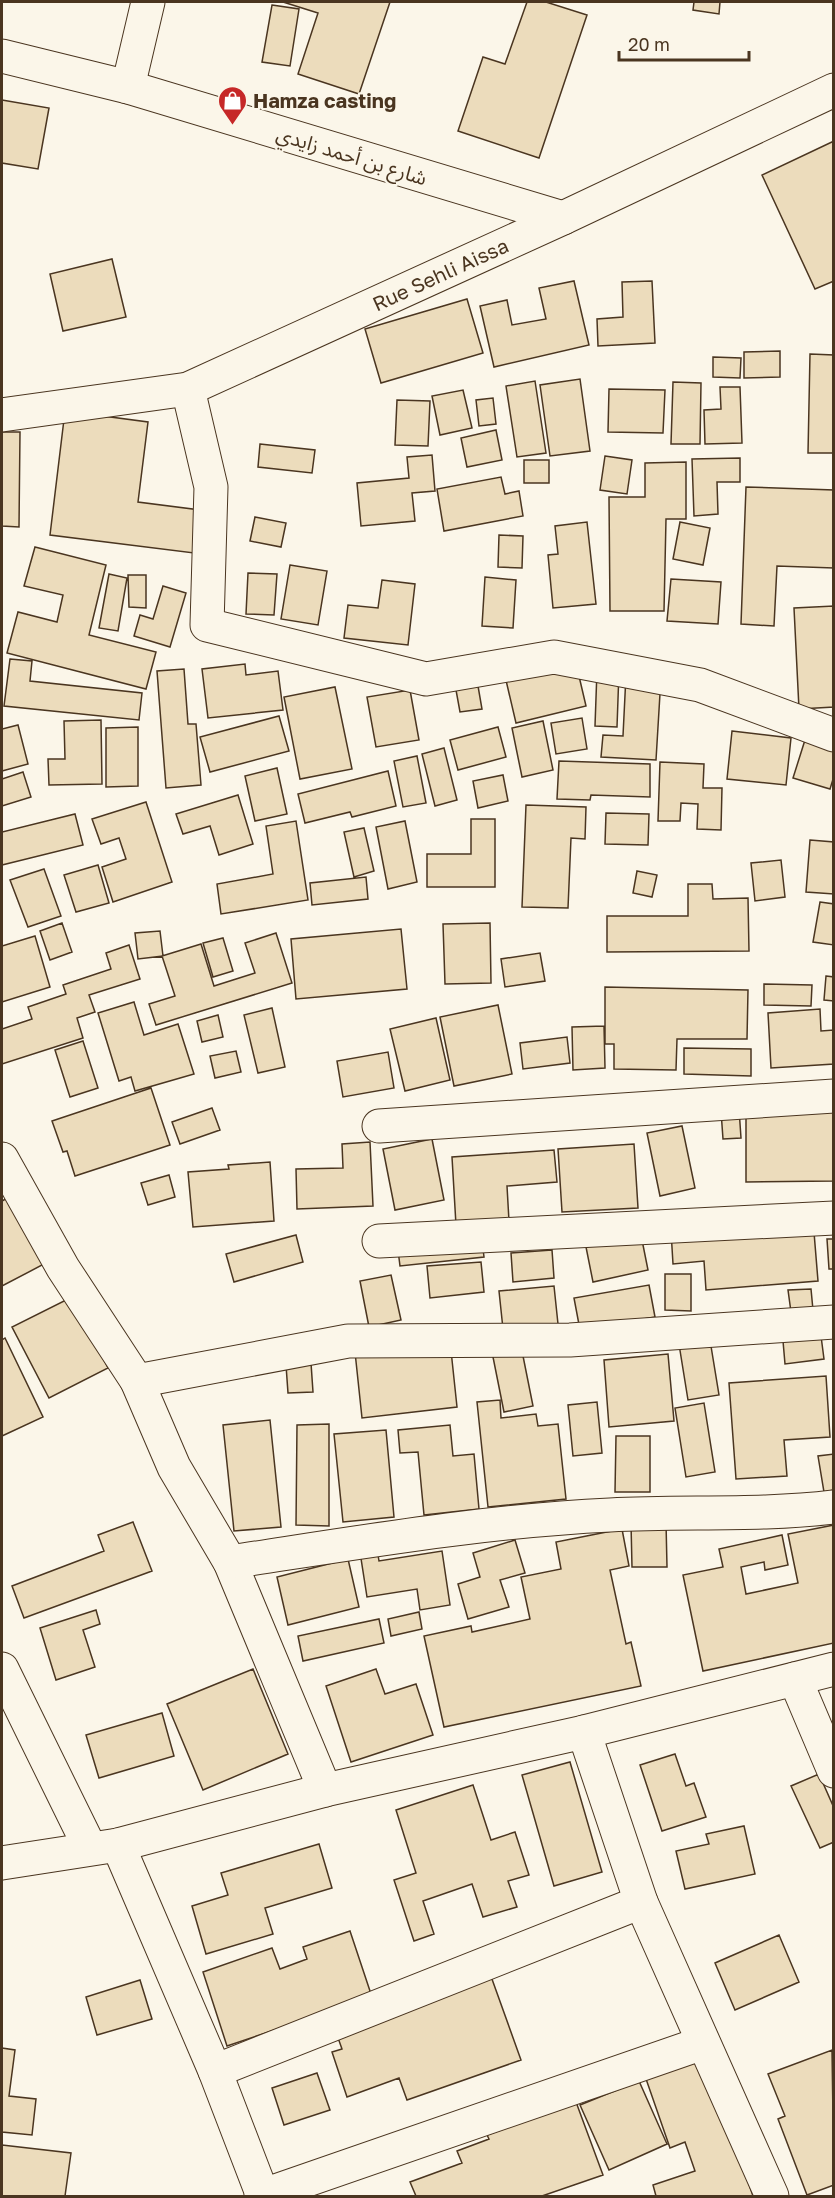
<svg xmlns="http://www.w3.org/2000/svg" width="835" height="2198" font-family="'Golos Text','Noto Sans Arabic',sans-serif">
  <rect width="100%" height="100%" fill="#fbf6e9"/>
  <path fill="#ecdcbc" stroke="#4a3520" stroke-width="1.5" d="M283,2H390L359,94L298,74L318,13Z
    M527,2H546L587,15L539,158L458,131L483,57L505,64Z
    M694,2H720L719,14L693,10Z
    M272,5L299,9L290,66L262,62Z
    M2,100L49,108L38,169L2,163Z
    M834,141V281L815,289L762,175Z
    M112,259L126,317L63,331L50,274Z
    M574,281L589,345L494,367L480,306L507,300L512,325L546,319L539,288Z
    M652,281L655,343L598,346L597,319L623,317L622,282Z
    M467,299L483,353L381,383L365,329Z
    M780,351V377L744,378V352Z
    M810,354L834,355V453H808Z
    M713,357L741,358L740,378L713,377Z
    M580,379L590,451L550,456L540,385Z
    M535,381L546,453L517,457L506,386Z
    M673,382L701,383L700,444H671Z
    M720,387H740L742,443L705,444L704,410L721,409Z
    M609,389L665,390L663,433L608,432Z
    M463,390L472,428L440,435L432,396Z
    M493,398L496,424L479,426L476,400Z
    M397,400L430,401L428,446L395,445Z
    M65,411L148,422L138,502L200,510L194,553L50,535Z
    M496,430L502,460L467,467L461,438Z
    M2,432H20L19,527L2,526Z
    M260,444L315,450L312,473L258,467Z
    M432,455L435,491L412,493L415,521L361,526L357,483L409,478L407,457Z
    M605,456L632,460L627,494L600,490Z
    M740,458V482H717L718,514L694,516L692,459Z
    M524,460H549V483H524Z
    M686,462V519H666L664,611H610L609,497H645V463Z
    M501,477L505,494L519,491L523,516L444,531L437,489Z
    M746,487L834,490V568L777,566L774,626L741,624Z
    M255,517L286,523L281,547L250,541Z
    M587,522L596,604L553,608L548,555L558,554L555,526Z
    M680,522L710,528L703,565L673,559Z
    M499,535L523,536L522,568L498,567Z
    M35,547L106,565L89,635L156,652L146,689L7,653L18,612L57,622L63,595L24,586Z
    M290,565L327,571L318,625L281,619Z
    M248,573L277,574L274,615L246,614Z
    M109,574L127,578L118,631L99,628Z
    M128,575H146V608L129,607Z
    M485,577L516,580L513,628L482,626Z
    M671,579L721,582L718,624L667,621Z
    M382,580L415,584L408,645L344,638L348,605L378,608Z
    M163,586L186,593L170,647L134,636L140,615L153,619Z
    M834,606V707L799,709L794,608Z
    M10,659L32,661L30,681L142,693L139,720L4,706Z
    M575,659L586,706L516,723L505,676Z
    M245,664L246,675L278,671L283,710L208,718L202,669Z
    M184,669L188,724H196L201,785L166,788L157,671Z
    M597,670L619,671L617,727L595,726Z
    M626,675L661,677L656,760L601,757L603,735L623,736Z
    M478,686L482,709L460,712L456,690Z
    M335,687L352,769L300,779L284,697Z
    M410,690L419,740L376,747L367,697Z
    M279,716L289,751L210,772L200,737Z
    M582,718L587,749L556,754L551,723Z
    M101,720L102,784L49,785L48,759H65L64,721Z
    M543,721L553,770L522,777L512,728Z
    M18,725L28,764L2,771V729Z
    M138,727V786L106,787V728Z
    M498,727L506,757L458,770L450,740Z
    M732,731L791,738L786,785L727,779Z
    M805,740L834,748V776L830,789L793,778Z
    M444,748L457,800L435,806L422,754Z
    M417,756L426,803L403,807L394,761Z
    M559,761L650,764V797L591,795L590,800L557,799Z
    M660,762L704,764L703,788H722L721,830L697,829L698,804L681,803L680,821H658Z
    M277,768L287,814L255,821L245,776Z
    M388,771L396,806L352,817L350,812L305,823L298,794Z
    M23,772L31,797L2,806V779Z
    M503,775L508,801L478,808L473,781Z
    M238,795L253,844L219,855L210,826L183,834L176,814Z
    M146,802L172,882L113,902L102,867L126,859L119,838L101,844L92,819Z
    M526,805L586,807L585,839L571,838L568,908L522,907Z
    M606,813L649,814L648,845L605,844Z
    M75,814L83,845L2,865V832Z
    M471,819H495V887H427V854H471Z
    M296,821L308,900L221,914L217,884L273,874L266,826Z
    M405,821L417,882L388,889L376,827Z
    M364,828L374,871L354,877L344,832Z
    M810,840L834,842V894L806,892Z
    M781,860L785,897L755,901L751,863Z
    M98,865L109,903L76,912L64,875Z
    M44,869L61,916L28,927L10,880Z
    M637,871L657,875L652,897L633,893Z
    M366,877L368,899L312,905L310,883Z
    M688,884H712L713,899L748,898L749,951L607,952V916H688Z
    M820,902L834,904V945L813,942Z
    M62,923L72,952L50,960L40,931Z
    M490,923L491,983L445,984L443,924Z
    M401,929L407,989L296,999L291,939Z
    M160,931L163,956L138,959L135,933Z
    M276,933L292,983L156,1025L149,1004L175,996L162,956L201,944L214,986L255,973L245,943Z
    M35,936L50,987L2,1002V946Z
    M223,938L233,971L213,977L203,943Z
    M129,945L140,979L89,995L95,1012L77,1018L83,1038L2,1064V1029L32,1019L28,1007L66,994L63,985L111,969L106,953Z
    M540,953L545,981L505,987L501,959Z
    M826,976L834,977V1001L824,1000Z
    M764,984L812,985L811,1006L764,1005Z
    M605,987L748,990L747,1039H677L676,1070L614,1069V1044H605Z
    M134,1002L144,1035L178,1024L194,1074L135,1091L131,1077L119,1081L98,1013Z
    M498,1005L512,1074L454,1086L440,1017Z
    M272,1008L285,1067L258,1073L244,1015Z
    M820,1009L821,1031L834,1030V1064L771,1068L768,1013Z
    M218,1015L223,1037L202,1042L197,1021Z
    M436,1018L450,1080L405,1091L390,1029Z
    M604,1026L605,1068L573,1070L572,1027Z
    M567,1037L570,1063L523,1069L520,1043Z
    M83,1041L98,1088L70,1097L55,1050Z
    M684,1048L751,1049V1076L684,1074Z
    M236,1051L241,1072L215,1078L210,1056Z
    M388,1052L394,1088L343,1097L337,1061Z
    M151,1088L170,1145L75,1176L67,1151L63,1152L52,1121Z
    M212,1108L220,1130L180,1144L172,1122Z
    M739,1109L741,1138L723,1139L721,1111Z
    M834,1110V1181L746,1182V1111Z
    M682,1126L695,1188L660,1196L647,1133Z
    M432,1139L444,1200L395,1210L383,1149Z
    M370,1142L373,1206L297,1209L296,1169L343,1168L342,1144Z
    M634,1144L638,1208L562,1212L558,1149Z
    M554,1150L557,1182L507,1186L509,1221L456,1225L452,1157Z
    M270,1162L274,1221L193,1227L188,1172L229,1169L228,1165Z
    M169,1175L175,1197L148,1205L141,1183Z
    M9,1197L44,1264L2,1286V1201Z
    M813,1220L818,1281L706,1290L704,1261L673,1264L671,1231Z
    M481,1233L484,1257L400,1266L397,1242Z
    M296,1235L303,1262L234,1282L226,1254Z
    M641,1235L648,1270L593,1282L586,1247Z
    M827,1239H834V1269H829Z
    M552,1250L554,1278L513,1282L511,1253Z
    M481,1262L484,1292L430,1298L427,1266Z
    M665,1274H691V1311L665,1310Z
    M391,1275L401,1320L369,1327L360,1281Z
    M649,1285L655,1317L580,1330L574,1298Z
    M554,1286L558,1324L503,1329L499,1291Z
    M811,1289L813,1310L791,1312L788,1290Z
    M72,1297L108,1368L49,1398L12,1327Z
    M709,1334L719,1395L688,1400L678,1338Z
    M821,1336L824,1359L785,1364L783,1341Z
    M5,1338L43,1417L2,1436V1340Z
    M450,1341L457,1407L362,1418L355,1352Z
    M521,1346L533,1406L504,1412L492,1352Z
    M668,1354L674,1421L609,1427L604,1360Z
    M311,1363L313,1392L288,1393L286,1365Z
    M826,1376L830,1437L784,1440L787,1476L736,1479L729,1383Z
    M500,1400L501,1418L536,1414L538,1426L558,1424L566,1499L488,1507L477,1402Z
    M597,1402L602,1453L573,1456L568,1405Z
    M704,1403L715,1472L686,1477L675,1408Z
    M270,1420L281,1527L234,1531L223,1425Z
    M329,1424V1526L296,1525L297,1425Z
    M450,1425L453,1456L474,1454L479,1509L424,1515L418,1452L400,1453L398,1430Z
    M386,1430L394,1517L343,1522L334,1434Z
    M616,1436H650V1492H615Z
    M834,1454V1490L824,1492L818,1456Z
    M133,1522L152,1571L24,1618L12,1586L104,1551L98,1535Z
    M666,1522L667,1567H632L631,1523Z
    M834,1525V1643L703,1671L683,1575L723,1567L719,1549L782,1535L788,1565L765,1570L764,1562L741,1567L746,1594L798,1583L788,1534Z
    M622,1529L629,1566L610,1570L626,1644L631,1642L641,1686L444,1727L424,1636L471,1626L472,1632L530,1619L521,1577L561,1569L556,1542Z
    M515,1540L525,1573L500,1580L509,1607L468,1619L458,1584L480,1577L473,1553Z
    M377,1549L379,1561L442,1551L450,1605L420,1610L417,1589L367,1597L360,1552Z
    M348,1559L359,1607L288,1625L277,1577Z
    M96,1610L100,1624L83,1630L95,1667L56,1680L40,1628Z
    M419,1612L422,1629L391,1636L388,1619Z
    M379,1619L384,1643L303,1661L298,1636Z
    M253,1669L288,1754L203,1790L167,1704Z
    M376,1669L385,1694L416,1684L433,1735L351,1762L326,1686Z
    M162,1713L174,1756L99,1778L86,1735Z
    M675,1754L686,1786L694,1783L706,1817L662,1831L640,1765Z
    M570,1762L602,1872L554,1886L522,1775Z
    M819,1774L834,1808V1842L820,1848L791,1786Z
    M473,1785L491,1840L515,1832L529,1875L508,1881L517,1907L483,1917L472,1884L423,1901L434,1934L414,1941L394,1880L416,1873L396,1810Z
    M744,1826L755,1874L685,1889L676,1851L709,1844L706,1834Z
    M319,1844L332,1888L265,1908L273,1934L206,1954L192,1906L228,1895L221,1873Z
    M350,1931L372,1997L227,2046L203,1972L272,1948L280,1969L307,1959L303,1947Z
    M779,1935L799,1982L735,2010L715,1963Z
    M488,1968L521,2060L407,2100L399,2078L347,2097L332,2052L342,2049L332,2021Z
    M140,1980L152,2019L97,2035L86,1997Z
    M2,2048L15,2050L9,2096L36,2099L32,2135L2,2132Z
    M832,2050L834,2185L807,2195L778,2119L785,2116L768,2074Z
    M705,2055L753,2196H656L653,2185L695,2171L685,2142L670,2148L645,2076Z
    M317,2073L330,2110L284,2125L272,2088Z
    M639,2081L667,2144L609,2170L580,2105Z
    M576,2102L603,2175L542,2196H416L410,2182L462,2163L457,2151L489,2139L487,2135Z
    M2,2145L71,2153L65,2196H2Z"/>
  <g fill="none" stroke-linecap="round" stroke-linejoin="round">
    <defs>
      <g id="minor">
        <path d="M2,56L128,87L563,218"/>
        <path d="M128,87L148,2"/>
        <path d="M188,389L211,487L207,625L426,679L554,657L700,685L834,735"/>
        <path id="s1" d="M2,415L188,389L563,218L834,90"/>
        <path d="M379,1126L834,1096"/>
        <path d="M2,1159L63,1268L137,1381L174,1467L230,1562L325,1790"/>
        <path d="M379,1241L834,1218"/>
        <path d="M137,1381L348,1341L570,1340L834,1322"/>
        <path d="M230,1562C356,1543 483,1521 610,1515C685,1511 759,1516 834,1507"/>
        <path d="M2,1669L90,1848"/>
        <path d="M795,1679L834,1771"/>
        <path d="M584,1732L641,1902L772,2196"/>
        <path d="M118,1845L215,2071L263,2196"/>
        <path d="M2,1863L118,1845L325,1790L584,1732L834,1669"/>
        <path d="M215,2071L641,1902"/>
        <path d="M261,2196L703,2043"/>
      </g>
    </defs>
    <use href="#minor" stroke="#4a3520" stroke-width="35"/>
    <use href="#minor" stroke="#fbf6e9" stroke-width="33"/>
  </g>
  <defs>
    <symbol id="shop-pin" viewBox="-11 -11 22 30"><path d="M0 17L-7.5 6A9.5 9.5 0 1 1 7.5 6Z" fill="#c62828" stroke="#fbf6e9"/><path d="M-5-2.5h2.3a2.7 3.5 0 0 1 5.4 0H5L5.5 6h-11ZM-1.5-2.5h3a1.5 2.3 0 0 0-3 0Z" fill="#fff"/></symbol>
  </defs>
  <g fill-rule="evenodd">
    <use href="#shop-pin" x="216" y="84" width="33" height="45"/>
  </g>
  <g text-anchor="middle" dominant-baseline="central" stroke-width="4.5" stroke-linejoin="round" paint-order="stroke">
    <g font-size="20" font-weight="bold" fill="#4a3520" stroke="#fbf6e9" text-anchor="start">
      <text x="253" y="100">Hamza casting</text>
    </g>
    <g font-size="20" fill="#4a3520" stroke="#fbf6e9">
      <text transform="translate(352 155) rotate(17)">شارع بن أحمد زايدي</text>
      <text stroke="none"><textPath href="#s1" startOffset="465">Rue Sehli Aissa</textPath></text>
    </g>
  </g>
  <rect width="835" height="2198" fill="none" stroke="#4a3520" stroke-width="6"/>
  <path d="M619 51v9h130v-9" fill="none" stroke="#4a3520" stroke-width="3"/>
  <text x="628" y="51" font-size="18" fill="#4a3520" stroke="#fbf6e9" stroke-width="4.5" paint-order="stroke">20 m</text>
</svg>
